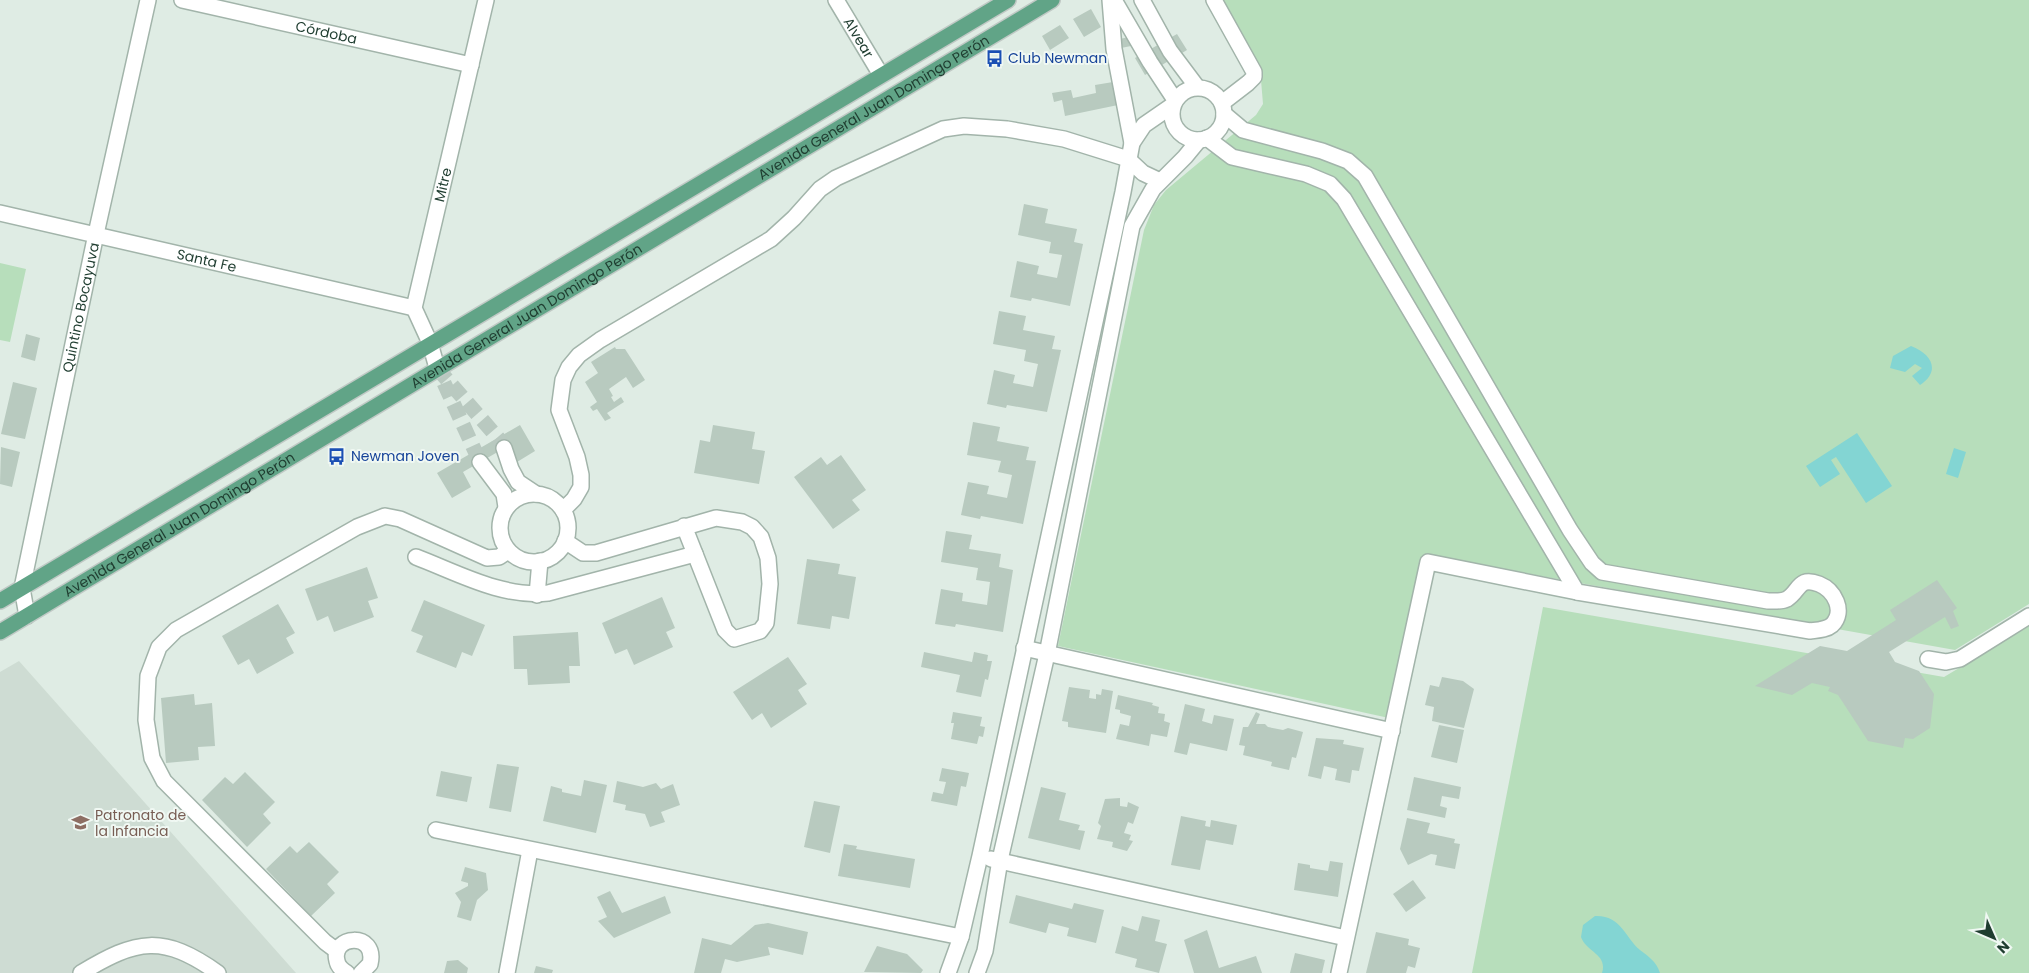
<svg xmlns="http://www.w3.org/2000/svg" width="2029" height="973" font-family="Poppins,sans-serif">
  <rect width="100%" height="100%" fill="#dfece4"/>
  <path fill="#cedcd3" d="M19,661L296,973H0V672Z"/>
  <path fill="#b7debb" d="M1222,0H2029V604L1955,650L1423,555L1389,718L1058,646L1144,230L1154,205L1166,190L1256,115L1263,104L1260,68Z
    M0,263L26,269L10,342L0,340Z
    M1543,607L1944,677L2029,626V973H1472Z"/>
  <path fill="#83d5d3" d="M1911,346C1932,354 1941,371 1920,385L1912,376L1922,368L1915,364L1905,372L1890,368L1893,356Z
    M1857,433L1892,486L1866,503L1836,457L1831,460L1840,474L1820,487L1806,466Z
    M1954,448L1966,452L1958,478L1946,474Z
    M1595,916C1621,915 1624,936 1640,950C1649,957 1656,961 1660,973H1602C1608,954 1586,952 1581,937L1583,925Z"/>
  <path fill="#b8cabf" d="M1091,9L1101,27L1084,37L1073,19Z
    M1060,25L1069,38L1050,50L1042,36Z
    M1177,34L1187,50L1145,75L1135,58Z
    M1129,37L1131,46L1116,49L1115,40Z
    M1113,82L1118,105L1065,116L1062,100L1054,102L1052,93L1071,90L1073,98L1096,93L1095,85Z
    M1024,204L1048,209L1045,223L1077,229L1074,242L1083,244L1070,306L1032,298L1031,301L1010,297L1017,261L1039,266L1037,274L1057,278L1062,255L1049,253L1051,242L1018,235Z
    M999,311L1026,316L1023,330L1055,336L1052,349L1061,350L1047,412L1007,405L1006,408L987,404L994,370L1015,375L1013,383L1033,387L1038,364L1024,361L1026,350L993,344Z
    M26,334L40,338L35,361L21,357Z
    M615,347L616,349H625L645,380L633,388L626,377L609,389L613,396L611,397L614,402L621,397L624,402L607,413L611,418L605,421L597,409L593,411L590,407L597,402L585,382L598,373L591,362Z
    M13,382L37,388L25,439L1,434Z
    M973,422L1000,427L997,441L1029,447L1026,460L1036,461L1023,524L981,516L980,519L961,515L968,482L989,486L987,494L1007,498L1012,475L998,472L1001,461L967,455Z
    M520,425L535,451L517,462L508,446L463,472L471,487L452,498L437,473Z
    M713,425L755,432L752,449L765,451L759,484L694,473L700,440L710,442Z
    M1,447L20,452L12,487L0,484Z
    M841,455L866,490L852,500L860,510L833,529L794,477L821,457L827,465Z
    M946,531L972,535L969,549L1001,554L999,567L1013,570L1003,632L956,624L955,627L935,624L941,589L963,593L962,601L987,605L990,582L976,580L978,568L941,562Z
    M807,559L840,564L838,574L856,577L849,619L832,616L830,629L797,624Z
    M367,567L378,598L368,601L374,617L334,632L328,616L317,621L305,589Z
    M1937,580L1957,608L1953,611L1959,626L1951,629L1945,617L1889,652L1895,662L1919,671L1934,694L1930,728L1913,739L1905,738L1903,748L1868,741L1838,695L1828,691L1830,687L1812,683L1792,695L1755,686L1820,646L1847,651L1896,620L1890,610Z
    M662,597L675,628L666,632L673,647L634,665L627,649L615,654L602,623Z
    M424,600L485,625L472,656L462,652L456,668L416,652L423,636L411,631Z
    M278,604L295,633L286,638L294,653L257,674L249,659L238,665L222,636Z
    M578,632L580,666H569L570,683L528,685L527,669H514L513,636Z
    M924,652L972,662L974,652L988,655L987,661H992L988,680L985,679L981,697L956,692L960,675L921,667Z
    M788,657L807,684L798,690L807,704L771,728L762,713L752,720L733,692Z
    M1442,677L1463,681L1474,689L1464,728L1432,721L1434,707L1425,705L1430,685L1439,687Z
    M1069,687L1090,690L1089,698L1096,699V694L1101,695L1102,689L1113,691L1106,733L1068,727V722L1062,721Z
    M194,694L195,705L212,703L215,746L198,747L199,760L166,763L161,698Z
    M1118,695L1153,703L1152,705L1159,707L1158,713L1165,714L1164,721L1170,723L1167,737L1151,734L1149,746L1116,739L1120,724L1129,726L1131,716L1120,713V710L1115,709Z
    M1185,704L1205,709L1202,721L1212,724L1214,715L1234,719L1227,751L1190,743L1187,755L1174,752Z
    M953,712L982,717L980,726L985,727L983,737L979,736L977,744L951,739L954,723H951Z
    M1256,712L1260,714L1256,724H1265L1268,727L1283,730L1288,728L1303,732L1296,758L1292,757L1289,770L1271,766L1272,762L1243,755L1245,746L1239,745L1243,727H1248Z
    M1439,725L1464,730L1457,763L1431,757Z
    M1316,738L1344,740L1343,744L1364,748L1359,771L1352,770L1350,783L1335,780L1337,769L1324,766L1321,779L1308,776Z
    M497,764L519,767L511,812L489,808Z
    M942,768L969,773L966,787L961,786L957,806L931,801L933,792L943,794L946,782L939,781Z
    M441,771L472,777L467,802L436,796Z
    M245,772L275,802L263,814L271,823L247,847L202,800L225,777L233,784Z
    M1414,777L1461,787L1459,799L1442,796L1440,806L1447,808L1445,818L1407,810Z
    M584,780L607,785L596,833L543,821L551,786L562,789V792L581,796Z
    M617,781L643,787L656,783L661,789L673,784L680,805L661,812L665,822L650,827L645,814L625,810L626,805L613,802Z
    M1041,787L1066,793L1059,820L1080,825L1078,830L1085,831L1080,850L1028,838Z
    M1120,798V806L1127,807L1128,802L1139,807L1133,824L1128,822L1124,833L1131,835L1129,840L1133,841L1127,851L1112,847L1113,842L1097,839L1101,826L1098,823L1105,799Z
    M814,801L840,806L830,853L804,847Z
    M1181,816L1206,821L1205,826L1210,827L1211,820L1237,825L1233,845L1206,840L1200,870L1171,865Z
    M1407,818L1430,823L1427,833L1455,839L1454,843L1460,844L1455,869L1435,865L1437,855L1431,854L1408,865L1400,849Z
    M309,842L339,872L327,884L335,893L311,916L266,869L290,846L297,853Z
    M844,844L857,846L856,849L915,859L910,888L838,876Z
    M1330,861L1343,863L1338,897L1294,890L1298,863L1310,865V868L1328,871Z
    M465,867L486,873L488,890L477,900L471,921L457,917L461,902L455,893L468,886V883L461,881Z
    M1413,880L1426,898L1406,912L1393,894Z
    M610,891L622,913L665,896L671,913L614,938L598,921L607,917L597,897Z
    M1016,895L1072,909L1074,903L1104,910L1096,943L1067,936L1069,928L1049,923L1046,933L1009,923Z
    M1142,916L1160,920L1155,941L1167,944L1159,973L1135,967L1137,959L1115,953L1122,926L1138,931Z
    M768,923L808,932L803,955L768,947L770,955L737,962L725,959L721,973H694L702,938L731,945L755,925Z
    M1207,930L1219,968L1256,956L1262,973H1194L1184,940Z
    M1376,932L1409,939L1408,945L1420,948L1415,968L1408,966L1406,973H1366Z
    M877,946L907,954L923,970L921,973L864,972Z
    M1295,953L1325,960L1322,973H1290Z
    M458,960L468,968L467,973H444L447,961Z
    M536,966L553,970L552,973H534Z"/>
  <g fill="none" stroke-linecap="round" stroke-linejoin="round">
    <path stroke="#b9c9c0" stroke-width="15" stroke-dasharray="15 8" stroke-linecap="butt" d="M437,368L498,438L504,448
      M444,383L480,462"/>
    <defs>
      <g id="minor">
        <path id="s1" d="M182,0L471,65"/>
        <path id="s2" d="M836,0L881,75"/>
        <path d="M1110,0L1114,49L1132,143"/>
        <path d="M1114,0L1150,62L1175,100"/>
        <path d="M1142,0L1170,51L1197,87"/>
        <path d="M1214,0L1254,72V77L1248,83L1222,103"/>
        <circle cx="1198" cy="114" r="26"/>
        <path d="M1207,138L1232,157L1306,174L1330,184L1344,199L1577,592L1810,631C1818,630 1826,630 1832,625C1846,611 1834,590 1819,584C1798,576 1800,591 1787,599C1781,602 1775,601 1768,601L1602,572L1592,563L1570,530L1365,176L1348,161L1322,151L1243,130L1224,114"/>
        <path id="s3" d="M0,213L414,308"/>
        <path id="s4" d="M437,368L430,343L414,308L486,0"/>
        <path d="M504,448L511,469L518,482L536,494"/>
        <path d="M480,462L504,494L506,507"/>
        <circle cx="534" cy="528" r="34"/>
        <path d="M563,510L574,499L581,487V475L577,457L559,410L563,380L569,367L579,355L600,340L771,239L794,218L820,189L836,178L943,129L964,126L1007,129L1064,139L1128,159L1143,173L1160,181"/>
        <path d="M565,541L583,553H596L716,518L742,522L752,527L761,537L768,558L770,584L766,623L760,631L734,639L725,630L684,526"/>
        <path d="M416,557C458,573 502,598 548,593L695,554"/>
        <path d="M537,595L540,561"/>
        <path id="s5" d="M27,616L22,588L96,234L148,0"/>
        <path d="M1024,648L1392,731"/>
        <path d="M1928,659L1946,662L1960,659L2029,616"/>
        <path d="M436,830L961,937"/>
        <path d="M991,859L1346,938"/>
        <path d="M337,951L325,942L164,781L152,758L146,720L148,676L159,647L176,630L357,527L385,516L400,519L487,558L499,557L508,551"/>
        <path d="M81,973C137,939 163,934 218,973"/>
        <path d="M347,973C342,970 338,967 337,961C330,935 378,931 370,964L361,973"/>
        <path d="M507,973L530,850"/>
        <path d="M948,973L961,937L980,856L1123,192L1132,143L1144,125L1173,105"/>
        <path d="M977,973L985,951L1000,860L1047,654L1132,226L1153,189L1185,157L1199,140"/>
        <path d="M1339,973L1428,562L1577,592"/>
      </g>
      <g id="major">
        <path d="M0,601L1008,0"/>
        <path id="s6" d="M0,632L1052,0"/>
      </g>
    </defs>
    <use href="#minor" stroke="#a2b4aa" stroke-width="18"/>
    <use href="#major" stroke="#c0c9c5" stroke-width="18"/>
    <use href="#minor" stroke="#fff" stroke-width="15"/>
    <use href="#major" stroke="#61a487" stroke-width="15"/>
  </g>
  <defs>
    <symbol id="bus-bare" viewBox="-9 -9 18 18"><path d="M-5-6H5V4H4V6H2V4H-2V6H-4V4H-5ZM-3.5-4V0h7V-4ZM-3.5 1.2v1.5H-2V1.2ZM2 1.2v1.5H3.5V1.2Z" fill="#1a4fb4" stroke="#f0f8f3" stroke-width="2.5" paint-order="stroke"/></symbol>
    <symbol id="school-bare" viewBox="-9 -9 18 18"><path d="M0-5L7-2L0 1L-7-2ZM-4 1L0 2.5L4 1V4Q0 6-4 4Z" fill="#8d6e63" stroke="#f0f8f3" stroke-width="2.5" paint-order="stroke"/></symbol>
  </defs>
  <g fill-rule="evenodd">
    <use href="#bus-bare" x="982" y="46" width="25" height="25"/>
    <use href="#bus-bare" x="324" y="444" width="25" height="25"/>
    <use href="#school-bare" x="68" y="810" width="25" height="25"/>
  </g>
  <g text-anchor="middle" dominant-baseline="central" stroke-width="4" stroke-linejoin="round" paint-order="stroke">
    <g font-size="14" fill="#1f3d30" stroke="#f0f8f3">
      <text stroke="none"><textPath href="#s1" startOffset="148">Córdoba</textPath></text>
      <text stroke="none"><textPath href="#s2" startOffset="44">Alvear</textPath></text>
      <text stroke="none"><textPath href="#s6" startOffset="1019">Avenida General Juan Domingo Perón</textPath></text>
      <text stroke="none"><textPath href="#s4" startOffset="191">Mitre</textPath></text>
      <text stroke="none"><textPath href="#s3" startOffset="212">Santa Fe</textPath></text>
      <text stroke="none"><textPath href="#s5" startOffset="315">Quintino Bocayuva</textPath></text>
      <text stroke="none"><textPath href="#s6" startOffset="614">Avenida General Juan Domingo Perón</textPath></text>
      <text stroke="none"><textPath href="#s6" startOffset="209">Avenida General Juan Domingo Perón</textPath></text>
    </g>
    <g font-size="14" fill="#164399" stroke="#f0f8f3" text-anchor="start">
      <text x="1008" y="58">Club Newman</text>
      <text x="351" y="456">Newman Joven</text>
    </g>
    <g font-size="14" fill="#785e54" stroke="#f0f8f3" text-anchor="start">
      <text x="95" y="815">Patronato de<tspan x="95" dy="16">la Infancia</tspan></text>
    </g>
  </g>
  <g transform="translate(1994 938) rotate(135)" stroke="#f0f8f3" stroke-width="4" paint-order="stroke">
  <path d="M0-4L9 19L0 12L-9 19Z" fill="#1f3d30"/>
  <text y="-8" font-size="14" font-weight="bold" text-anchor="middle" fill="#1f3d30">N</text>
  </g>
</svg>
